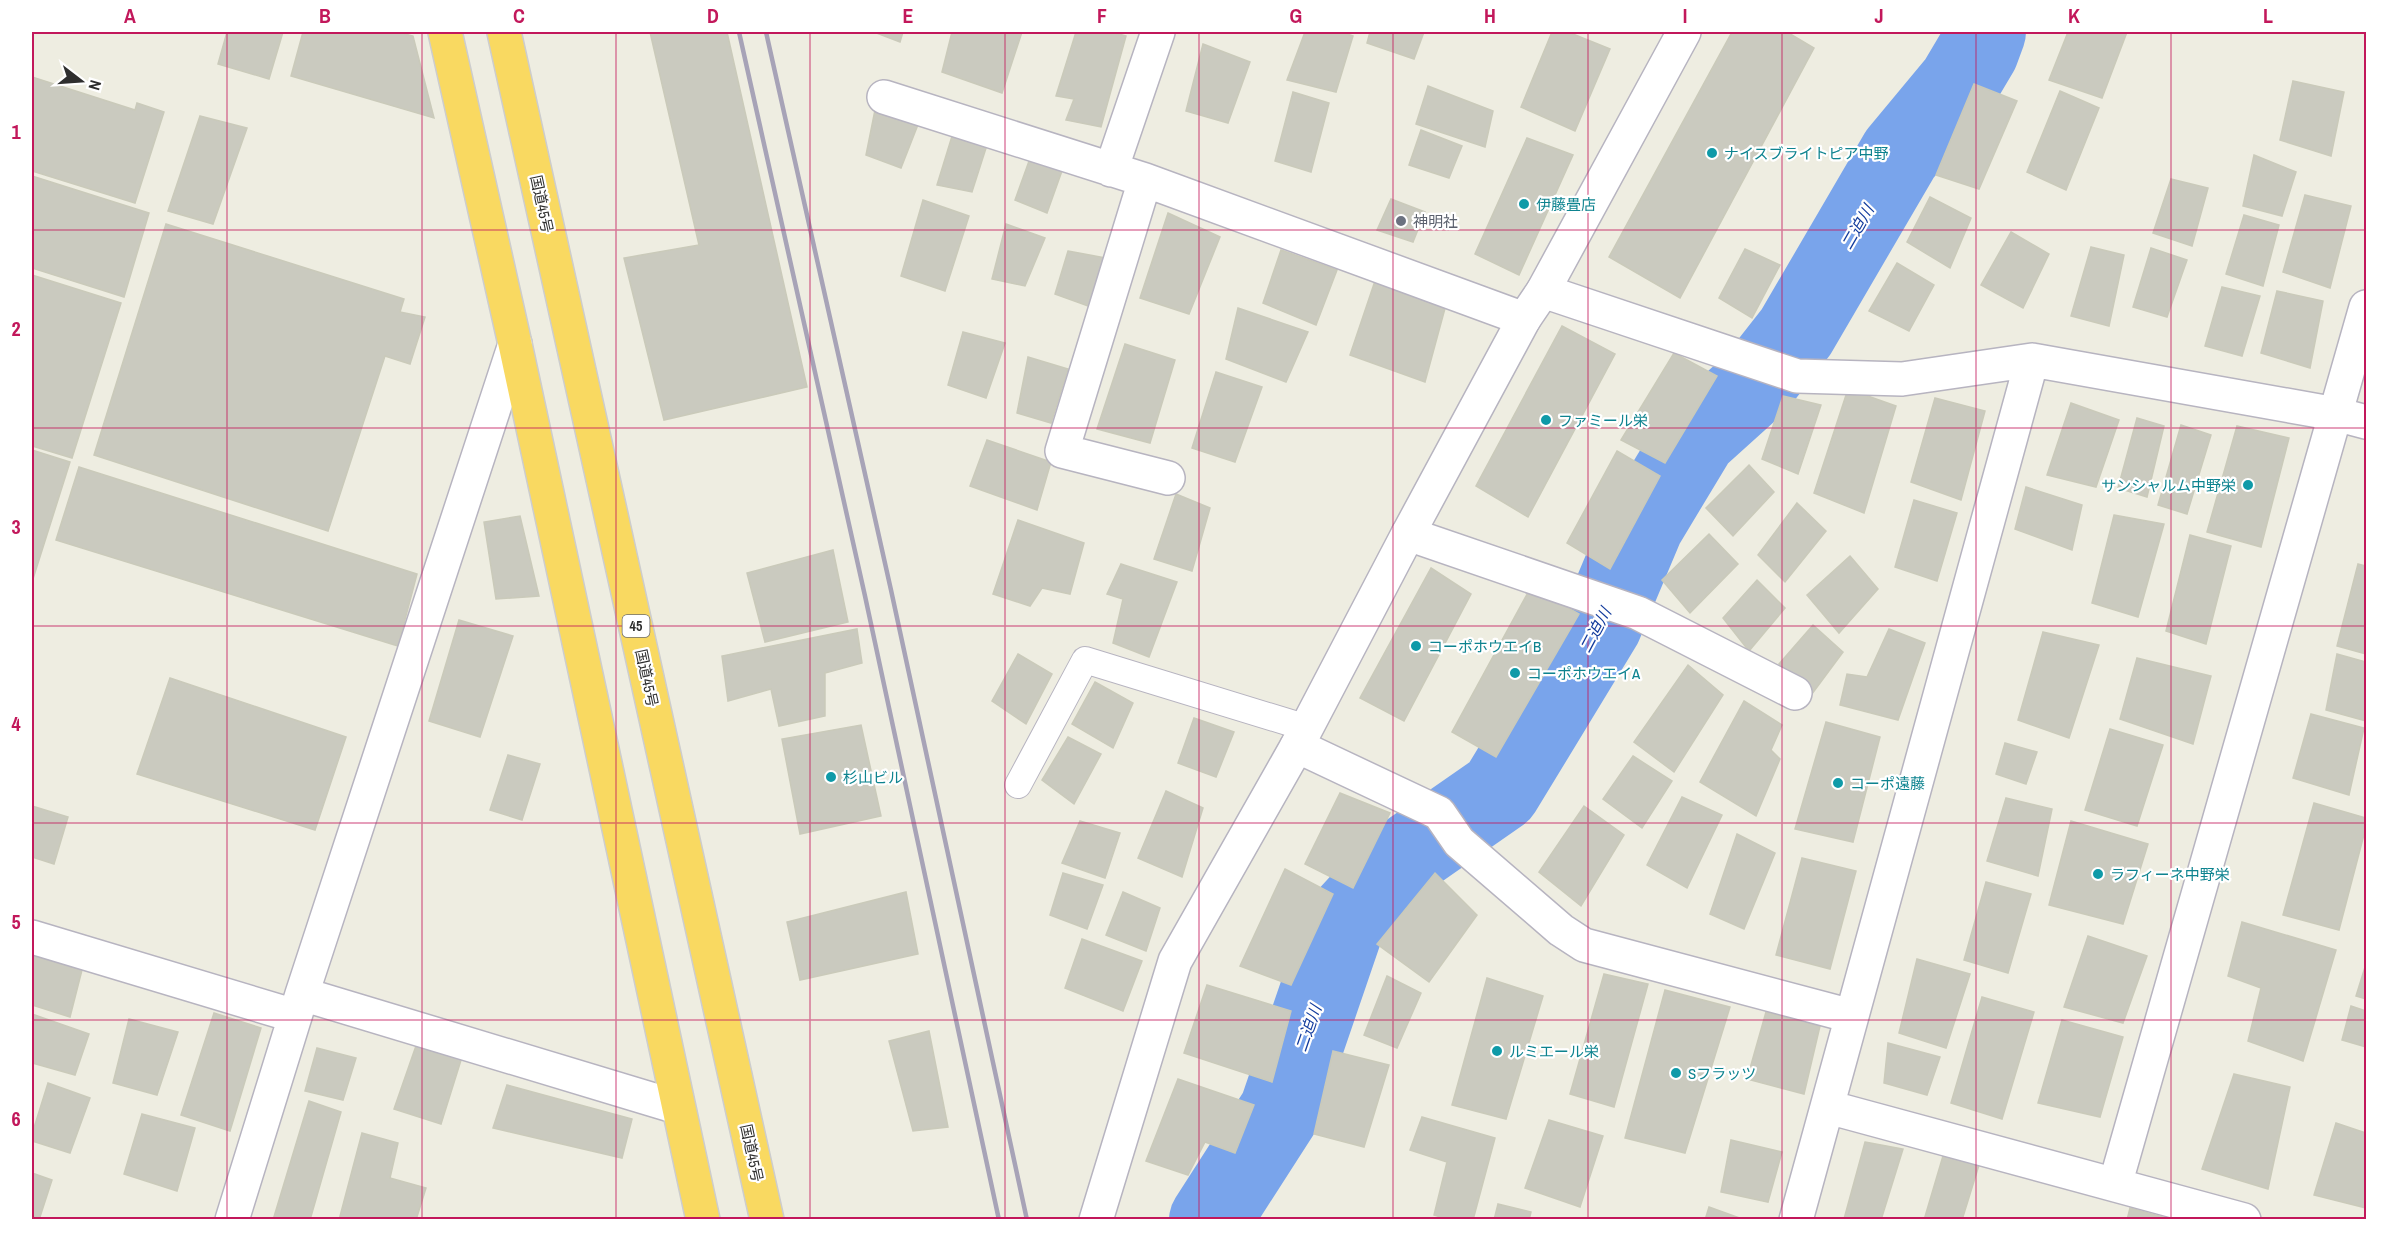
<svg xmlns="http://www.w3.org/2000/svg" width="2398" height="1251" font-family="'Archivo Narrow','Noto Sans JP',sans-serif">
  <rect width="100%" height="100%" fill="#eeede1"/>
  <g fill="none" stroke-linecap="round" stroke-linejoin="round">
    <path stroke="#79a4eb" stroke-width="82" d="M1210,1220L1280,1111L1345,921L1401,860L1500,791L1601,625L1643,525L1696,437L1756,383L1796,332L1900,154L1959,83L1978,51L1985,32"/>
  </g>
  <path fill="#cacabf" stroke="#cacaba" stroke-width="1.5" d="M227,32H283L269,79L218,64Z
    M303,32H398L413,36L434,118L291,76Z
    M650,32H727L807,387L664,420L624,258L699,245Z
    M874,32H903L900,42Z
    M952,32H1022L1002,93L942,72Z
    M1076,32H1112L1126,36L1101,127L1066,120L1074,99L1056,96Z
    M1305,32H1342L1353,36L1336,92L1287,80Z
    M1370,32H1424L1414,59L1367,43Z
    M1552,32H1568L1610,49L1575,131L1521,107Z
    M1732,32H1787L1814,48L1680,298L1609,257Z
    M2068,32H2127L2102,98L2049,80Z
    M1203,44L1250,62L1228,123L1186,111Z
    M32,77L135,110L137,103L164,112L135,203L32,171Z
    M2293,81L2344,92L2331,156L2280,140Z
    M1974,84L2017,101L1979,189L1936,175Z
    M1428,86L1493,111L1485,147L1416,124Z
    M2060,91L2099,108L2066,190L2027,172Z
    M1293,92L1329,103L1311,172L1275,161Z
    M875,110L919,122L901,168L866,155Z
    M200,116L247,128L213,224L168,211Z
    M1421,130L1462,146L1449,178L1409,165Z
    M953,133L987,145L972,192L937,185Z
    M1527,138L1573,155L1519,275L1475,254Z
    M2254,155L2296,172L2282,216L2243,206Z
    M1029,161L1063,168L1047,213L1015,200Z
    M32,176L149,213L124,297L32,268Z
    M2171,179L2208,188L2192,246L2153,233Z
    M2305,195L2351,206L2330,288L2283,272Z
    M1930,197L1971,218L1950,268L1907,242Z
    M1391,199L1425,212L1413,242L1377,230Z
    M923,200L969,216L945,291L901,276Z
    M1168,213L1220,237L1189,314L1140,298Z
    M2244,215L2279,225L2263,286L2226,274Z
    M166,224L404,299L400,312L425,317L410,364L385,356L328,531L94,455Z
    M1006,224L1045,238L1025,286L992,279Z
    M2011,232L2049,254L2023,308L1981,285Z
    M2091,247L2124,255L2109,326L2071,316Z
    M2151,248L2187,260L2167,317L2133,307Z
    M1745,249L1780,265L1752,318L1719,298Z
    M1281,250L1337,270L1316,325L1263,303Z
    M1068,251L1106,258L1091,307L1055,294Z
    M1897,263L1934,285L1909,331L1869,311Z
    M32,275L121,303L72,458L32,446Z
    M1376,278L1447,301L1425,382L1350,355Z
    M2222,287L2260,296L2242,356L2205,346Z
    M2277,291L2323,301L2310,368L2261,353Z
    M1238,308L1308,332L1286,382L1226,359Z
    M1562,326L1615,354L1528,517L1476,486Z
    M963,332L1005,343L986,398L948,385Z
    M1125,344L1175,360L1150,443L1097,429Z
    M1674,353L1717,376L1665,463L1621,440Z
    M1028,357L1068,369L1051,423L1017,413Z
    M1216,372L1262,387L1235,462L1192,448Z
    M1848,389L1896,406L1864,513L1814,493Z
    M1783,396L1821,405L1798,474L1762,459Z
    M1935,398L1985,411L1961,500L1911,482Z
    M2071,403L2119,420L2096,487L2047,475Z
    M2137,418L2164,426L2147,497L2118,488Z
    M2181,425L2211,435L2187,514L2158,505Z
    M2237,426L2289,438L2261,547L2207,532Z
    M987,440L1051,462L1037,510L970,486Z
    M32,450L70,462L32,582Z
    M1617,451L1660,476L1610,569L1567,543Z
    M1749,465L1774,492L1733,536L1706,508Z
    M79,467L417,574L398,646L56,540Z
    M2026,487L2082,505L2072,550L2015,529Z
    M1176,494L1210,508L1192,571L1154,559Z
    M1914,500L1957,513L1937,581L1895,567Z
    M1797,503L1826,531L1785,582L1758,555Z
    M2114,515L2164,524L2138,617L2092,603Z
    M520,516L539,596L496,599L484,522Z
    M1018,520L1084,543L1070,594L1042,588L1030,606L993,594Z
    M1709,534L1738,564L1690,613L1662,580Z
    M2190,535L2231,546L2206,644L2166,631Z
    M833,550L848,622L765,642L747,573Z
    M1850,556L1878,589L1839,633L1807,595Z
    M1121,564L1177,582L1149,657L1113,643L1123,599L1107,594Z
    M2358,564L2366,566V654L2337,646Z
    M1431,568L1471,594L1404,721L1360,698Z
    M1757,580L1785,608L1749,651L1723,618Z
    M1531,587L1579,614L1496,757L1452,732Z
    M459,620L513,636L480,737L429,721Z
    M1813,625L1843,652L1812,694L1779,664Z
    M857,629L862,663L825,673V716L779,726L771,689L728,701L722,656Z
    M1889,629L1925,643L1898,720L1840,705L1847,674L1867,677Z
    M2043,632L2099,645L2069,738L2018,720Z
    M1018,654L1052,674L1026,724L992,701Z
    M2337,654L2366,662V721L2326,710Z
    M2137,658L2211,676L2193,744L2120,719Z
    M1688,665L1723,695L1674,772L1634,742Z
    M170,678L346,737L315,830L137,774Z
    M1095,682L1133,703L1113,748L1072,724Z
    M1744,701L1782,725L1771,750L1780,759L1756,816L1700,782Z
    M2311,714L2364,728L2349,795L2293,778Z
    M1194,718L1234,732L1216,777L1178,763Z
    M1826,722L1880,737L1853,842L1795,829Z
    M861,725L881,816L800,834L782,739Z
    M2110,729L2163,745L2137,826L2085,810Z
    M1068,737L1101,754L1074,804L1042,780Z
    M2005,743L2037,752L2026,784L1996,774Z
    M508,755L540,764L522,820L490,810Z
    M1633,756L1672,781L1642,828L1603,799Z
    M1166,791L1203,808L1182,877L1138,858Z
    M1340,793L1390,813L1353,888L1305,864Z
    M1682,797L1722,815L1687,888L1647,865Z
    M2006,798L2052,809L2038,876L1987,861Z
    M2314,803L2366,818V827L2339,930L2283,915Z
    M32,806L68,817L54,864L32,857Z
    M1584,806L1624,835L1581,906L1539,872Z
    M1080,821L1120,833L1105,878L1062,863Z
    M2071,821L2148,844L2123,924L2049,905Z
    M1737,834L1775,853L1744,929L1710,914Z
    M1802,858L1856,871L1830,969L1776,955Z
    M1285,869L1333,894L1291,985L1240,966Z
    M1063,873L1103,885L1087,929L1050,915Z
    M1435,873L1477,915L1429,982L1377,944Z
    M1986,882L2031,894L2008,973L1964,960Z
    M906,892L918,954L800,980L787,922Z
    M1123,892L1160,908L1146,951L1106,935Z
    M2242,922L2336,950L2303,1061L2248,1041L2261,988L2228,976Z
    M2088,936L2147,956L2123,1023L2064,1007Z
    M1082,939L1142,961L1123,1011L1065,988Z
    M32,955L82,970L70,1017L32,1005Z
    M1917,959L1970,974L1946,1048L1899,1033Z
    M2366,964V999L2356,996Z
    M1604,974L1648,984L1614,1107L1570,1094Z
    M1387,976L1421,993L1397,1048L1364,1035Z
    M1487,978L1543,996L1506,1119L1452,1105Z
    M1207,985L1291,1011L1272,1082L1184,1053Z
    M1665,990L1730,1007L1685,1153L1625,1138Z
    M1982,997L2034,1012L2002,1119L1951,1103Z
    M2351,1006L2366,1011V1047L2342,1040Z
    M1766,1012L1820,1026L1804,1094L1747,1079Z
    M214,1013L261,1028L230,1131L181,1115Z
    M32,1014L89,1034L75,1075L32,1063Z
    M129,1019L178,1032L157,1095L113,1083Z
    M2062,1020L2123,1037L2100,1117L2038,1103Z
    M929,1031L948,1127L913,1131L889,1041Z
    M417,1043L462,1057L441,1124L394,1109Z
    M1888,1043L1940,1057L1927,1095L1884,1083Z
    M317,1048L356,1058L343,1100L305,1091Z
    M1333,1051L1389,1065L1364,1147L1314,1134Z
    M2234,1074L2290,1087L2268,1189L2202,1169Z
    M1178,1079L1254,1105L1235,1153L1205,1142L1188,1175L1146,1161Z
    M48,1083L90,1098L70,1153L32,1141V1134Z
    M507,1085L632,1119L622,1158L493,1128Z
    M309,1101L341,1112L310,1220H273Z
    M142,1114L195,1128L177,1191L124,1174Z
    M1422,1117L1495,1138L1473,1220H1450L1434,1215L1447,1162L1410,1150Z
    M1549,1120L1603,1136L1580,1207L1525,1188Z
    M2336,1123L2366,1133V1208L2314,1195Z
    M362,1133L398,1143L390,1178L426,1188L416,1220H339Z
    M1731,1140L1782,1152L1768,1202L1721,1192Z
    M1865,1142L1903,1149L1881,1220L1844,1219Z
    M1943,1156L1979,1165L1962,1220H1924Z
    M32,1173L52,1180L39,1220H32Z
    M1498,1204L1531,1212L1529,1220H1494Z
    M1709,1207L1745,1220H1705Z
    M2130,1208L2173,1220H2127Z"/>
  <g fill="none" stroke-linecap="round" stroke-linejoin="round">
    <defs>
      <path id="lane" d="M1018,785L1085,660L1307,728"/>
      <path id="street" d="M884,97L1145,180L1524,319
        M1111,170L1158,32
        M1145,180L1062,451L1168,478
        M1543,291L1797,376L1902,379L2032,360L2336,414L2366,422
        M1408,534L1638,613L1795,693
        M1297,746L1439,813L1459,842L1561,930L1584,945L1851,1016
        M32,937L295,1016
        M302,994L677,1107
        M1828,1107L2244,1220
        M2115,1185L2366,307
        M232,1220L302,994L515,344
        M1796,1220L2032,360"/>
      <path id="secondary" d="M1096,1220L1175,961L1297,746L1408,534L1524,319L1543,291L1684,32"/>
      <path id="highway" d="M445,32L515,344L703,1220
        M504,32L767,1220"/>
    </defs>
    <use href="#lane" stroke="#b7b4c0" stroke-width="28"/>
    <use href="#street" stroke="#b7b4c0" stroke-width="36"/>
    <use href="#secondary" stroke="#b7b4c0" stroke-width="36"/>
    <use href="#highway" stroke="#cdcdcd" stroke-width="36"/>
    <use href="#lane" stroke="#fff" stroke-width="26"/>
    <use href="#street" stroke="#fff" stroke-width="33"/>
    <use href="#secondary" stroke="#fff" stroke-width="33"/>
    <use href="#highway" stroke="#f9d961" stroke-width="33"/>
    <path stroke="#a7a3b7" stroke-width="4.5" d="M739,32L865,596L999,1220
      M766,32L891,590L1027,1220"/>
  </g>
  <path fill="none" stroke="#c2185b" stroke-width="1.5" stroke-opacity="0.55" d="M227,32V1220M422,32V1220M616,32V1220M810,32V1220M1005,32V1220M1199,32V1220M1393,32V1220M1588,32V1220M1782,32V1220M1976,32V1220M2171,32V1220M32,230H2366M32,428H2366M32,626H2366M32,823H2366M32,1020H2366"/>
  <g fill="#0f9aa8" stroke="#fff" stroke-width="2">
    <circle cx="1712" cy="153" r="6"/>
    <circle cx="1524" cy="204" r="6"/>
    <circle cx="1546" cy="420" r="6"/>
    <circle cx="2248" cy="485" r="6"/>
    <circle cx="1416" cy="646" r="6"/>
    <circle cx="1515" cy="673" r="6"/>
    <circle cx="831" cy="777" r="6"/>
    <circle cx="1838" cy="783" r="6"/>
    <circle cx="2098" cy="874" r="6"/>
    <circle cx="1497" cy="1051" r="6"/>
    <circle cx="1676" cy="1073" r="6"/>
  </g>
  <circle fill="#6b7280" stroke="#fff" stroke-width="2" cx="1401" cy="221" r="6"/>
  <g text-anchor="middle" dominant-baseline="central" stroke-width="4.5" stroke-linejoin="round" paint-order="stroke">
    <rect fill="#fff" stroke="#6d6d6d" stroke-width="1.5" x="622.5" y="615" width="27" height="22" rx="4.5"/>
    <g font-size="14" font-weight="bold" fill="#2e2e2e">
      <text x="636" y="626">45</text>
    </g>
    <g font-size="15" fill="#0d838f" stroke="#fff" text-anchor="start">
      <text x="1724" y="153">ナイスブライトピア中野</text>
      <text x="1536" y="204">伊藤畳店</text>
      <text x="1558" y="420">ファミール栄</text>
      <text x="2236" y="485" text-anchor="end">サンシャルム中野栄</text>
      <text x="1428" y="646">コーポホウエイB</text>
      <text x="1527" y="673">コーポホウエイA</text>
      <text x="843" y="777">杉山ビル</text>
      <text x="1850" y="783">コーポ遠藤</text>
      <text x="2110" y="874">ラフィーネ中野栄</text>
      <text x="1509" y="1051">ルミエール栄</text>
      <text x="1688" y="1073">Sフラッツ</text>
    </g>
    <g font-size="15" fill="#2e2e2e" stroke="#fff">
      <text transform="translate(542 204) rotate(78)">国道45号</text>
      <text transform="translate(647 678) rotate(78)">国道45号</text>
      <text transform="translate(752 1153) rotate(78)">国道45号</text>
    </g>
    <g font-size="15" fill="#5b616d" stroke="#fff" text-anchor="start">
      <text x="1413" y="221">神明社</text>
    </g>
    <g font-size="16" font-style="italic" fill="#133c9d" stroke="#fff">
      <text transform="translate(1857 227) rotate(-60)">二迫川</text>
      <text transform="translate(1595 630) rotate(-62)">二迫川</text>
      <text transform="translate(1308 1028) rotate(-71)">二迫川</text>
    </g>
  </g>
  <rect width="2398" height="1251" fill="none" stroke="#ffffff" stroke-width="66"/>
  <g transform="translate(81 81) rotate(107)" stroke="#ffffff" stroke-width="4.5" paint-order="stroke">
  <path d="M0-4.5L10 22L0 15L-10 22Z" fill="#2e2e2e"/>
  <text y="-9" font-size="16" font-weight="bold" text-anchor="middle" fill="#2e2e2e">N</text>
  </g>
  <rect x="33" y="33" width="2332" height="1185" fill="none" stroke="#c2185b" stroke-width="2"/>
  <g font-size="20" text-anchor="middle" font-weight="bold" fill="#c2185b">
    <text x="130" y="23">A</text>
    <text x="325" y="23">B</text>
    <text x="519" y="23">C</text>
    <text x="713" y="23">D</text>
    <text x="908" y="23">E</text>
    <text x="1102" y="23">F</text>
    <text x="1296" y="23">G</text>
    <text x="1490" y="23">H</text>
    <text x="1685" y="23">I</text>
    <text x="1879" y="23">J</text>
    <text x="2074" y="23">K</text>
    <text x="2268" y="23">L</text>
    <text x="16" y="139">1</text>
    <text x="16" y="336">2</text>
    <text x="16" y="534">3</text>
    <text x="16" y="731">4</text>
    <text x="16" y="929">5</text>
    <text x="16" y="1126">6</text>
  </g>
</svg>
